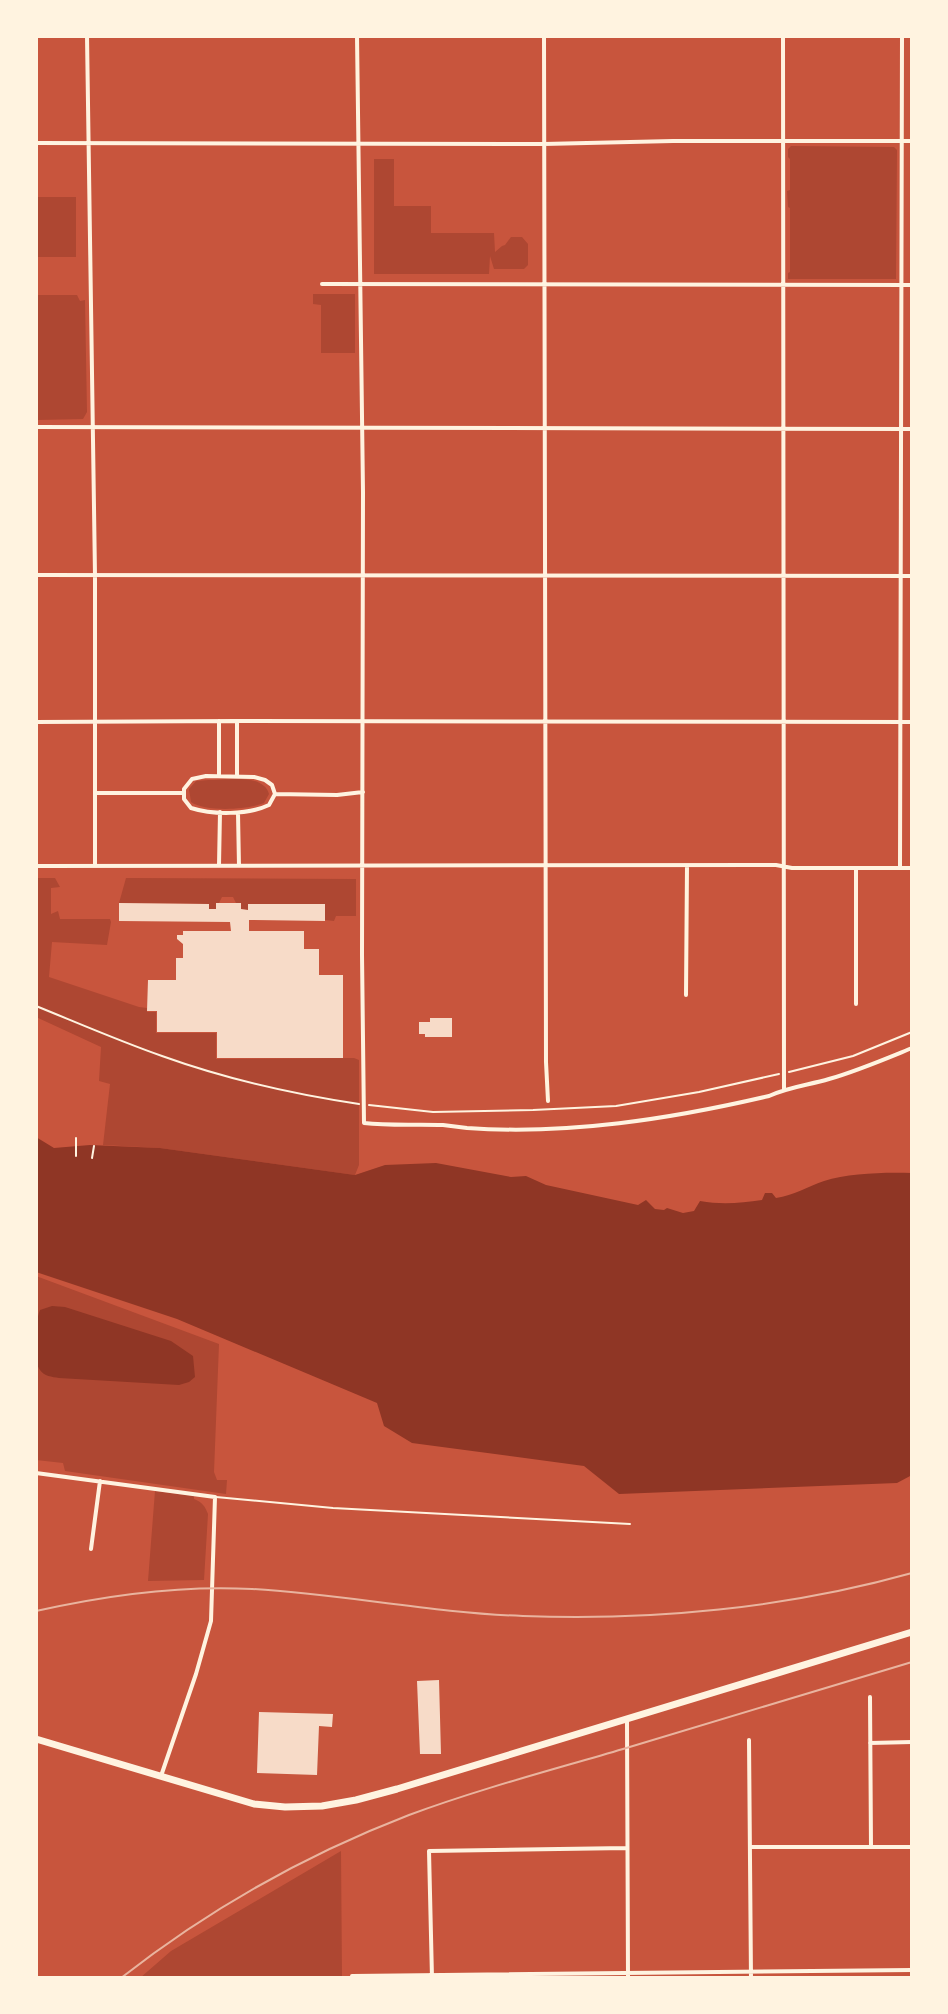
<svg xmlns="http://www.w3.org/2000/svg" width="948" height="2014" font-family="'IBM Plex Sans',sans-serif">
  <rect width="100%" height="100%" fill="#c8553d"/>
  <path fill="#ae4732" d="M791,146L894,147L897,150L896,279H788V273L790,272V208L788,207L787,191L790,190V159L788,157V149Z
    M374,159H394V206H431V233H494L495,252L502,246L505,245L511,237H522L528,244V265L524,269H494L490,256L489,274H374Z
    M36,197H76V257H36Z
    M313,294H355V353H321V305L313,304Z
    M36,295H77L80,301L85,300L87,412L83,419L36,420Z
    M209,780C227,780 263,773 269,794L264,803C247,810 205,812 191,802L189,789L196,781Z
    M36,878H55L60,887L51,888V914L58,911L60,919H110L111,922L107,945L52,942L49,977L139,1007L147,1008V1012H156V1033H216V1059L354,1058L359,1060V1165L355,1175L160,1148L103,1145L110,1084L99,1081L101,1047L36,1017Z
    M126,878L356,879V916H336L334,921L325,920V904H248V910L241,909V903H236L233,897H222L219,903H216V909H209L208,904L119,903Z
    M36,1276L219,1344L214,1472L217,1480H227L226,1494L65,1471L63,1463L36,1460Z
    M155,1491L194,1496V1499C202,1502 205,1506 208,1514L204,1580L148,1581Z
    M341,1851L342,1978H140L171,1951Z"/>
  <path fill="#8f3625" d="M36,1137L54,1148L90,1145L160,1148L355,1175L385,1165L436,1163L511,1177L526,1176L546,1185L638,1205L646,1200L655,1209L664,1210L667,1208L683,1213L694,1211L700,1201C722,1205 741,1203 762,1200L765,1193H772L776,1198C794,1195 807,1187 824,1181C849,1173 886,1172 912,1173V1475L897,1483L619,1494L584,1466L412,1443L384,1426L377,1403L177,1319L36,1272Z
    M52,1306L65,1307L171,1341L193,1356L195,1377L189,1382L179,1385L59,1378C52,1377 44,1376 40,1370C32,1359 35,1322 40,1310Z"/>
  <path fill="#f7dbc8" d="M119,903L209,904V909H216V903H241V909L248,910V904H325V921L249,920V931H304V949H319V975H343V1058H217V1032H157V1011H147L148,980H176V958H183V944L177,939V935H183V931H231L230,922L119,921Z
    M430,1018H452V1037H425V1034H419V1022H430Z
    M439,1680L441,1754H420L417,1681Z
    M259,1712L333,1714L332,1727L319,1726L317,1775L257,1773Z"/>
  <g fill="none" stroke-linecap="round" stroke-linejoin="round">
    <path stroke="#fff3e0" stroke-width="2" d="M36,1006C78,1023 119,1041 162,1056C226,1079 292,1094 359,1104
      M789,1072L853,1056L912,1032
      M369,1105L433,1112L533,1110L616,1106L699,1092L779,1074
      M76,1156V1138
      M92,1158L94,1146"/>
    <path stroke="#fff3e0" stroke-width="2" d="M216,1497L333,1508L630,1524"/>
    <path stroke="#fff3e0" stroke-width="4" d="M87,36L95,575V866
      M357,36L363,492L362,955L364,1123C390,1126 416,1124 443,1125C451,1126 459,1127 467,1128C568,1135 671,1119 769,1096C788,1087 809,1085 829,1079C857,1071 885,1059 912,1048
      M544,36L546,1062L548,1101
      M783,36L784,1089
      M36,143L544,144L673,141H912
      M322,284L912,285
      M36,427L912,429
      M36,575L912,576
      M219,721V776
      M237,721V776
      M36,722L237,721L912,722
      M206,776L254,777L265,780L272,785L275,794L269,805C248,815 213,815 191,808L184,799V789L192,779Z
      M95,793H183
      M275,794L337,795L363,792
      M238,813L239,866
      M219,865L220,812
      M36,866L776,865L792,868H912
      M856,868V1004
      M900,868L902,36
      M686,995L687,866
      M36,1473L215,1497L211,1621L196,1674L161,1776
      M91,1549L100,1481
      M870,1697L871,1847
      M627,1721L628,1978
      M749,1740L751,1978
      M870,1743L912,1742
      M750,1847H912
      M352,1976L912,1970
      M432,1978L429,1851L627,1848"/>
    <path stroke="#fff3e0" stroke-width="7" d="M36,1739L254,1804L285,1807L322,1806L356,1800L397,1789L912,1632"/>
    <path stroke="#e9b49f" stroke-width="2" d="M36,1611C107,1595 179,1585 252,1589C342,1594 432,1613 523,1616C652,1621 787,1608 912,1573
      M121,1978C209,1909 305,1855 409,1815C479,1789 552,1770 623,1749C719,1720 816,1691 912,1662"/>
  </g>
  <rect width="948" height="2014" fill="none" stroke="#fff3e0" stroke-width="76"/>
</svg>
